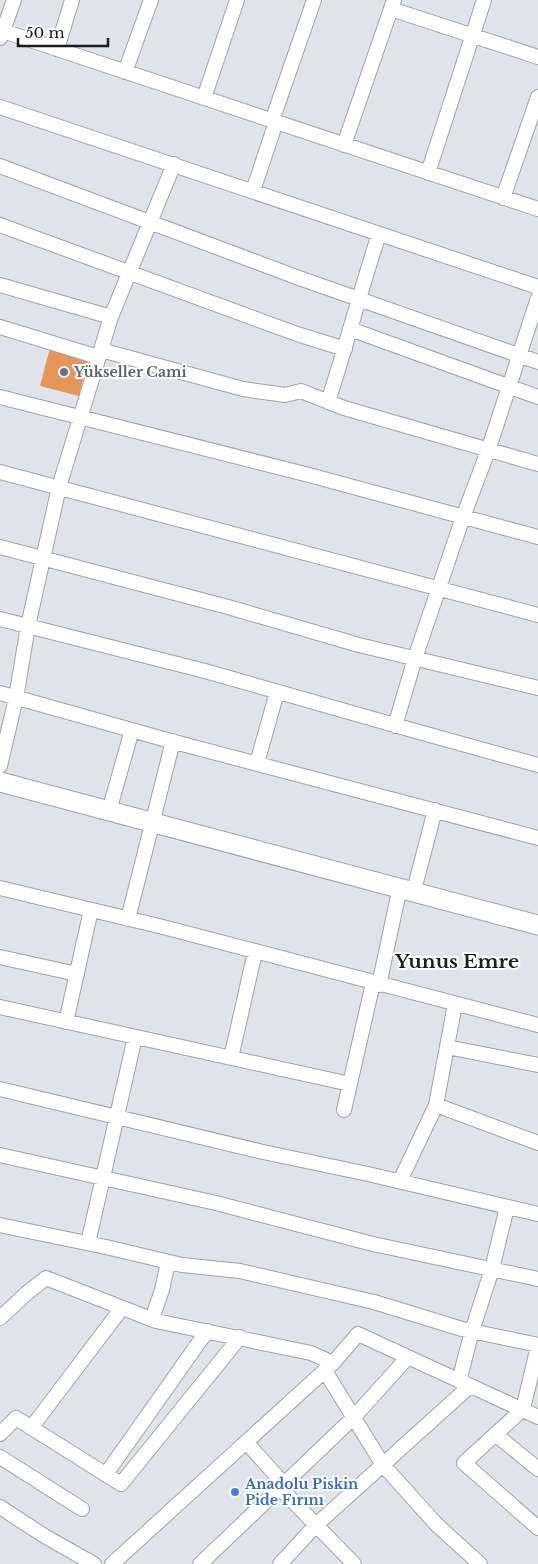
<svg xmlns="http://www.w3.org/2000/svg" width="538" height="1564" font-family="'Libre Baskerville',serif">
  <rect width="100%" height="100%" fill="#e0e3ea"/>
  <path fill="#e5965b" d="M50,348L88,358L79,396L40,386Z"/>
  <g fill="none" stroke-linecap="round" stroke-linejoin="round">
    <defs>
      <path id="minor" d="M391,9L538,57
        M3,31L14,0
        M0,38L3,31L538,209
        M57,49L72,0
        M125,72L151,0
        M204,98L237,0
        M0,107L538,287
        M272,121L314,0
        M344,145L394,0
        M0,166L299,278L538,362
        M428,173L484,0
        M253,191L276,122
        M503,198L538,97
        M0,225L297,334L345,349
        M0,285L111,317
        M0,327L98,357
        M350,329L538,397
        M101,350L243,389L285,395L301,391L344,408L538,464
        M0,397L309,475L538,537
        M328,402C346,346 361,289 379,234
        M0,472L538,615
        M0,547L228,607L359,645L538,688
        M0,619L205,671L419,732L538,765
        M0,693L167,740L538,838
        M395,726L415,658L463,517L488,451L538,298
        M257,763L277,692
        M0,766L16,698L28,626L59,487L111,317L174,164
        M109,811L132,730
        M0,888L159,926L538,1025
        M414,890L435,810
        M128,919L173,741
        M0,957L77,974
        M379,985L400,887
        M0,1007L350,1084
        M66,1022L91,910
        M447,1047L538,1065
        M231,1058L255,952
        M0,1089L263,1152L368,1174L538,1214
        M436,1105L538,1143
        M344,1110L373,983
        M0,1155L216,1203L373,1244L538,1279
        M400,1181L436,1105L455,1004
        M0,1225L106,1247L182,1265L240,1271L374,1302L462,1329L538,1345
        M88,1243L135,1037
        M0,1318L27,1293L46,1278L156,1321L311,1353L333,1363
        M152,1319L162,1290L168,1262
        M538,1346L523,1409L464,1463L538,1528
        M325,1371L383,1465L437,1525L480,1564
        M459,1381L472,1331L492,1269L507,1207
        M31,1428L122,1308
        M0,1434L16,1418L121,1484L240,1337
        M495,1434L538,1469
        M246,1442L284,1484
        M0,1457L82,1509
        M106,1474L207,1331
        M280,1488L354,1417L408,1357
        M0,1507L46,1537L94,1564
        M112,1564L333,1363L358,1334L538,1417
        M200,1564L280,1488L354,1564
        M280,1564L316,1525L470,1386"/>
      <path id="secondary" d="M0,782L538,925"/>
    </defs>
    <use href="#minor" stroke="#9fa2a9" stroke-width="16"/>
    <use href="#secondary" stroke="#9fa2a9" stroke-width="21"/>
    <use href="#minor" stroke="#fff" stroke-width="14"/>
    <use href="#secondary" stroke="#fff" stroke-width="19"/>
  </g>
  <circle fill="#6b7280" stroke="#fff" stroke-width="2" cx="64" cy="372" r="5"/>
  <circle fill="#3f7fe0" stroke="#fff" stroke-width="2" cx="235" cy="1492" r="5"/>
  <g text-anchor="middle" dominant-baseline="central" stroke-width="4" stroke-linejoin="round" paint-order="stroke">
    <g font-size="14" font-weight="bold" fill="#5b616d" stroke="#fff" text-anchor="start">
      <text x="74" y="372">Yükseller Cami</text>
    </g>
    <g font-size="14" font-weight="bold" fill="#366cbe" stroke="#fff" text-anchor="start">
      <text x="245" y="1484">Anadolu Piskin<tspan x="245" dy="16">Pide Fırını</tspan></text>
    </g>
    <g font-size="19" font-weight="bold" fill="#1b1c1e" stroke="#fff">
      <text x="457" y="961">Yunus Emre</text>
    </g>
  </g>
  <path d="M18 38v8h90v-8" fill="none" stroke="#1b1c1e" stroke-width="2.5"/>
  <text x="25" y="38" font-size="15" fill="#1b1c1e" stroke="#ffffff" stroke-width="4" paint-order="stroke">50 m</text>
</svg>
